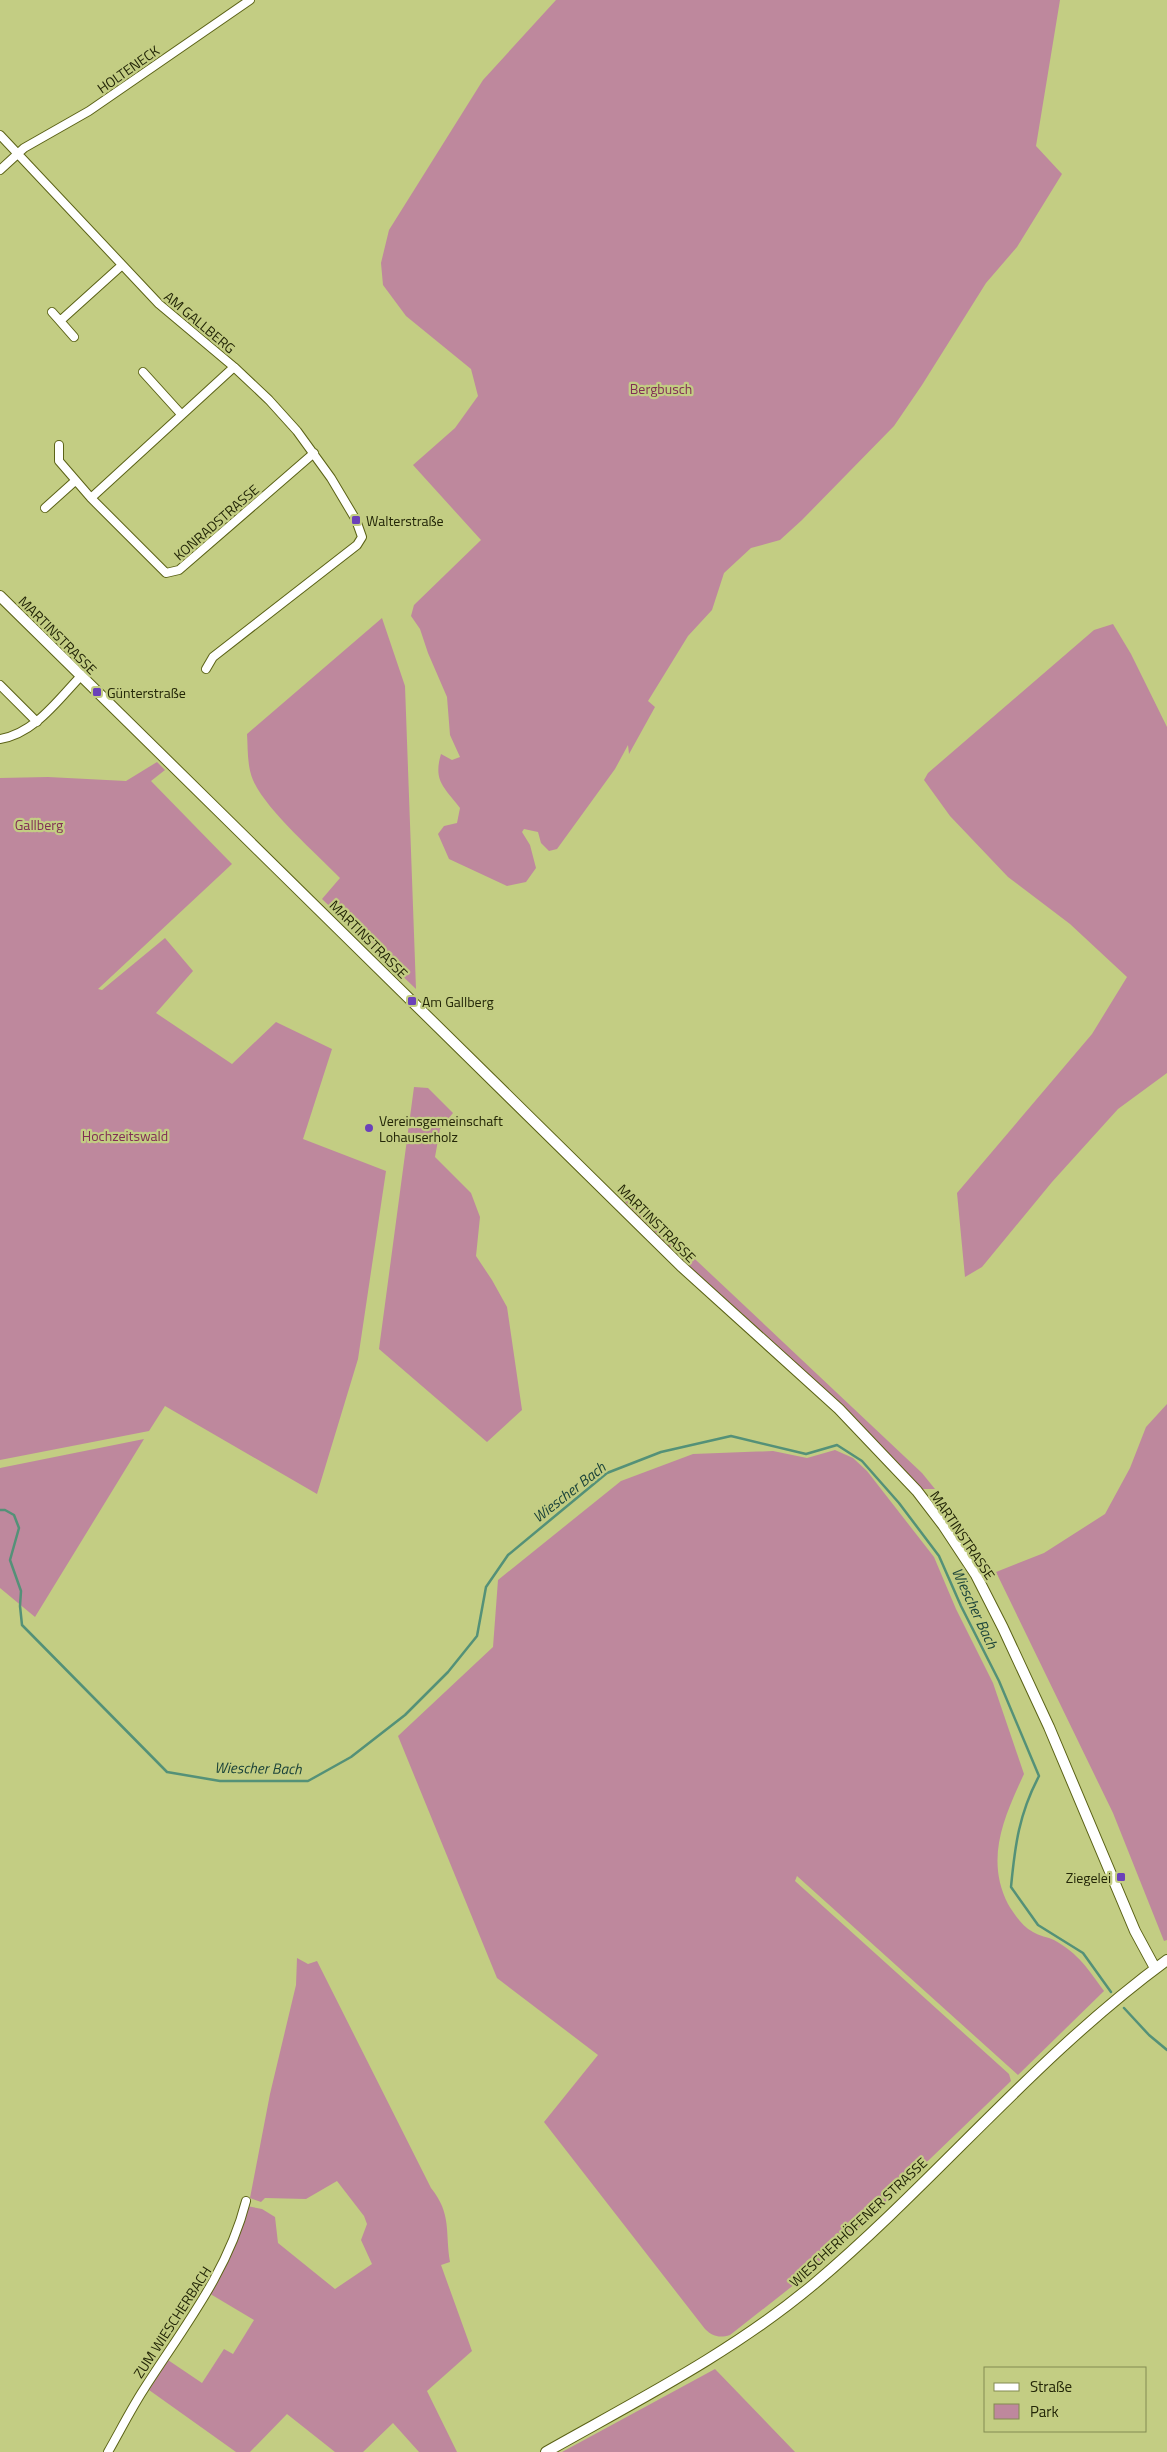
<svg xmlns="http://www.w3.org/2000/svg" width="1167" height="2452" font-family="'Titillium Web',sans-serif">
  <rect width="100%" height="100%" fill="#c3cd83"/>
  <path fill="#be889d" d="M556,0H1060L1036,146L1062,174L1017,247L986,283L922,385L894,426L802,520L780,540L751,548L724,573L712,610L688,636L648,701L655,707L629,754L628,745L615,769L557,849L549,851L541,843L538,832L524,829L522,832L530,845L536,868L526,882L507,886L449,859L438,834L444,826L457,823L460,808C444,787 433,781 441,754L452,760L460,757L450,735L447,697L428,653L420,629L411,616L414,605L481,540L413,465L455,428L478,396L471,369L406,316L383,285L381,263L389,230L483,80Z
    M382,618L405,686L416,989L322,899L340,878C316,853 266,810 253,780C247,766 248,749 247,734Z
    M1113,624L1131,654L1167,727V1073L1118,1109L1052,1182L982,1267L965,1277L957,1193L1092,1034L1127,977L1070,924L1008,877L950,816L924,780L928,773L1094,630Z
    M157,762L165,770L151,781L232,864L98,989L102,990L165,938L193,971L156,1013L232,1064L276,1022L332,1049L303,1139L386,1171L358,1359L317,1494L165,1406L149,1431L0,1460V778L48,777L126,781Z
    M414,1087L428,1088L453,1113L440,1129L435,1157L471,1193L480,1217L476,1256L492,1280L507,1307L522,1410L487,1442L379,1349Z
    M627,1195L922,1473L935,1489H921L852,1415L700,1277L625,1202Z
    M1167,1404V1940L1164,1941L1113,1813L996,1572L1044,1553L1105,1514L1130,1468L1146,1427Z
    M144,1439L35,1617L0,1588V1468Z
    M835,1450L853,1458L867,1471L934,1557L956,1609L993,1683L1024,1774C1004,1817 985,1859 1008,1904C1014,1914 1022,1926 1033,1932C1039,1936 1048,1937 1054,1940C1080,1955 1087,1968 1104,1991L1018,2075L797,1876L795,1881L1009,2074L1011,2081L823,2262L730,2335C720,2338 713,2337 705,2329L544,2122L598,2055L497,1978L398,1736L493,1647L498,1580L621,1481L693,1454L773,1451L807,1458Z
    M297,1958L308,1964L317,1961L431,2188C452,2214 445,2232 450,2262L441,2265L472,2351L427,2391L457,2452H419L393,2423L363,2452H335L287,2414L250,2452H236L149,2390L168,2360L202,2383L224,2349L233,2354L254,2320L207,2292L227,2264L247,2206L262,2209L275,2217L278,2243L335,2289L372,2264L361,2240L367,2224L364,2216L337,2181L306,2199L265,2198L261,2202L250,2198L270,2094L296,1985Z
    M715,2369L795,2452H562Z"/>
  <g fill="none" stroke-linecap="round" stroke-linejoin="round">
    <path stroke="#549178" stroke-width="2.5" d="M0,1510H5L14,1515L19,1528L10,1560L21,1591L20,1606L22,1625L167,1772L220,1781H308L351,1757L405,1715L448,1672L477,1636L486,1587L508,1555L607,1473L661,1452L731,1436L806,1454L837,1445L862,1461L899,1503L939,1556L961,1606L999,1681L1039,1776C1019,1814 1015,1845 1011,1887L1038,1925L1083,1953L1111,1992
      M1124,2008L1149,2035L1167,2050"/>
    <defs>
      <path id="minor" d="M0,135L159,304L234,367L269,400L297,431L331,478L356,520L362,537L357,545L213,657L206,669
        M0,170L24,148L89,111L250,0
        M52,312L60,321
        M74,337L60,321L121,266
        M234,367L91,498L166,573L179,570L314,453
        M143,372L181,414
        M59,445V461L91,498
        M45,508L75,481
        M0,685L37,722
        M0,739C34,734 58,700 80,677
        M108,2452C120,2431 131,2409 144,2389C183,2328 228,2272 246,2201"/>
      <path id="tertiary" d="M0,596L681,1266L839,1409L917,1491L943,1525L976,1575L1003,1628L1049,1727L1135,1931L1155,1968
        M546,2452C638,2400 733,2352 814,2284C936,2181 1037,2055 1167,1960"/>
    </defs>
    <use href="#minor" stroke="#5b6216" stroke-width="10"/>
    <use href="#tertiary" stroke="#5b6216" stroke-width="12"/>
    <use href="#minor" stroke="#fff" stroke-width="8"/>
    <use href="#tertiary" stroke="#fff" stroke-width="10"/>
  </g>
  <g fill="#6b41b9" stroke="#c3cd83" stroke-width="2">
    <rect x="351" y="515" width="10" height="10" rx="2.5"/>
    <rect x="92" y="687" width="10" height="10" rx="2.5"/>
    <rect x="407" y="996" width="10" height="10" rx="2.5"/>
    <circle cx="369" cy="1128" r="5"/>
    <rect x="1116" y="1872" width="10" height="10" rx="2.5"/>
  </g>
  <g text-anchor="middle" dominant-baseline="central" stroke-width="4.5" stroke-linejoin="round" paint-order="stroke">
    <g font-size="14" fill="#242708" stroke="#c3cd83">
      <text transform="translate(128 69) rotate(-35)">HOLTENECK</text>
      <text transform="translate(200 322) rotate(40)">AM GALLBERG</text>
      <text transform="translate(216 522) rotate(-41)">KONRADSTRASSE</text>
      <text transform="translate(58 635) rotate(45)">MARTINSTRASSE</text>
      <text transform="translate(369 939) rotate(45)">MARTINSTRASSE</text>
      <text transform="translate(657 1223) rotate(45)">MARTINSTRASSE</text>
      <text transform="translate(963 1535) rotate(56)">MARTINSTRASSE</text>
      <text transform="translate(858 2222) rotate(-43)">WIESCHERHÖFENER STRASSE</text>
      <text transform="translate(172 2322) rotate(-57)">ZUM WIESCHERBACH</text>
    </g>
    <g font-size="14" fill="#812e55" stroke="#c3cd83">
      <text x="661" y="388">Bergbusch</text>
      <text x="39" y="824">Gallberg</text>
      <text x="125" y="1135">Hochzeitswald</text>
    </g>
    <g font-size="14" fill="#242708" stroke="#c3cd83" text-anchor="start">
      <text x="366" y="520">Walterstraße</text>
      <text x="107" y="692">Günterstraße</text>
      <text x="422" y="1001">Am Gallberg</text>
      <text x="379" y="1120">Vereinsgemeinschaft<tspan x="379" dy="16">Lohauserholz</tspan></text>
      <text x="1111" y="1877" text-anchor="end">Ziegelei</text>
    </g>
    <g font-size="15" font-style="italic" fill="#1c443a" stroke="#c3cd83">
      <text transform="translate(569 1492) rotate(-38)">Wiescher Bach</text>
      <text transform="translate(975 1608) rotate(65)">Wiescher Bach</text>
      <text transform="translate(258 1768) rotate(1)">Wiescher Bach</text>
    </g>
  </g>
  <rect x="984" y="2367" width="162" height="65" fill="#c3cd83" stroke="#838b52"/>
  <rect x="994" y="2383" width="25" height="8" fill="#ffffff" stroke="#838b52"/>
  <text x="1030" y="2392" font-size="15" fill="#242708">Straße</text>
  <rect x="994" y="2404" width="25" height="15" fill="#be889d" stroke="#838b52"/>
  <text x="1030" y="2417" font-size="15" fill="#242708">Park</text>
</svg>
